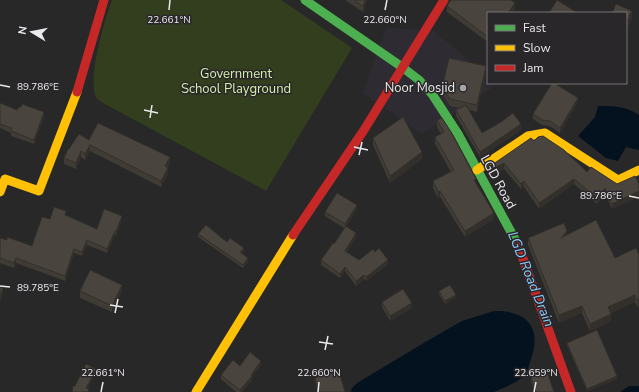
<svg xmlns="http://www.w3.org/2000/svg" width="639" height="392" font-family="'Nunito Sans',sans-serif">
  <rect width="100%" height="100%" fill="#292829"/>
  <path fill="#2f2b33" d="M386,28L432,30L459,52L493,87L422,134L363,93Z"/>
  <path fill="#333e1e" d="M112,0H281L352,48L266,191L103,103C100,101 97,99 96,97C87,80 105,18 112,0Z"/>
  <path fill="#04111e" d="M598,106C615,106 625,106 639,115V150L626,147L618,161L606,158L578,136L595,117Z
    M494,311C528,310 543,329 530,362C529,365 528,370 526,373C519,383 504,387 494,392H351L352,388L357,383L427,341L462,321Z
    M629,386H639V392H620Z"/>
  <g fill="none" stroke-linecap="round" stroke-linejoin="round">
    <path stroke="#4caf50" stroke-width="9" d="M305,0L402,67L419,80L432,94L458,134L518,245"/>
    <path stroke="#ffc107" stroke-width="9" d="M477,170L528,136L545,133L618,180L639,170
      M0,192L5,179L39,191L77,92
      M196,392L293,235"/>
    <path stroke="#c62828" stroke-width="9" d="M77,92L104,0
      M293,235L364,130L444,0
      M518,245L571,392"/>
  </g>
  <path fill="#3f3b35" d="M345,0H367L363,12Z
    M513,2L515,9L512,13H488V42L447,12V6Z
    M486,72L477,112L469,110L482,133L521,130L480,157L456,116V110L460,108L450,106L442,94V88Z
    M578,102L560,133L550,126L542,125L533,119V114Z
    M0,103L17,110L44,117L34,144L11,136V133L0,128Z
    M437,120L476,183L494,219L465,237L440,197L438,198L433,188V181L451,172L435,144V137L441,134L437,127Z
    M373,138L422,159L390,183L373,145Z
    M89,140L170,163L167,168L168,174L161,187L90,151L85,160L81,157L76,169L64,164V158L69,149Z
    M534,141L587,172L617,184L612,209L605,194L597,204L574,184L539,209L524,187L521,189L504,169L490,176L489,172V167Z
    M357,209L346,226L356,237L347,252L359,260L375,252L388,264L366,281L364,279L356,286L345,271L340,278L321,265V260L334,244L344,228L325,216V212Z
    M66,216L97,229L122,220L116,235H115L107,253L87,245L82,256L74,253L65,281L16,263L14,268L0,263V238L32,246L50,219Z
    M198,234L227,242L244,251L242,254L248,262L243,268L198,237Z
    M567,235L615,258L639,255V308H638L635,302L611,313V321L590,331L582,313L559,323L528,245V238Z
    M80,291H122L112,312L80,298Z
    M439,291L456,297L445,304L439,294Z
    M382,302L412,308L390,321L382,307Z
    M567,343L617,379L587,391L567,345Z
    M261,365L252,377V380L242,392H236L221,379V375L240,366Z
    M531,377L554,392H535L531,382Z
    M315,378L345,392H318L315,382Z"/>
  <path fill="#33302b" d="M365,0H367L363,12V6Z
    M515,3V9L512,13H508Z
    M632,11V18L626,30V23Z
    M486,66V72L477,112V105Z
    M578,98V102L560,133V128Z
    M44,112V117L34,144V140Z
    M521,124V130L480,157V152Z
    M90,145V151L85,160V154Z
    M81,151V157L76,169V163Z
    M422,152V159L390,183V176Z
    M170,157V163L165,172V166Z
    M504,163V169L490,176V170Z
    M168,168V174L161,187V181Z
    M574,179V184L539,209V203Z
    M524,181V187L521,189V184Z
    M605,188V194L597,204V198Z
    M440,191V197L438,198V192Z
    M639,191V197L612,209V204Z
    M357,205V209L345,229V224Z
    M494,213V219L465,237V231Z
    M122,216V220L116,235V231Z
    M115,231V235L107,253V249Z
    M567,231V238H561Z
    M356,233V237L345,255V251Z
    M87,240V245L82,256V252Z
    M244,248V251L240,256V252Z
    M74,249V253L65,281V276Z
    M16,258V263L14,268V263Z
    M248,258V262L243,268V265Z
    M388,260V264L366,281V277Z
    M345,267V271L340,278V274Z
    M364,275V279L356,286V281Z
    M122,285V291L112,312V306Z
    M3,288V293L0,303V298Z
    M456,295V297L445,304V301Z
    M635,295V302L608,314V307Z
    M639,300V308H638V301Z
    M412,303V308L390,321V316Z
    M582,306V313L559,323V315Z
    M611,314V321L590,331V324Z
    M261,361V365L252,377V380L242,392H240V390Z
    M96,369V372L86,392V388Z
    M617,376V379L587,391V389Z"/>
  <path fill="#49453e" stroke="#33302b" d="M354,0H365L363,6Z
    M451,0H511L515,3L508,13H488V37L447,6Z
    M557,0L576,12L575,13H549Z
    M616,4L632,11L626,23V13H612Z
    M449,58L486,66L477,105L450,99L442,88Z
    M552,83H554L578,98L560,128L550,121L542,120L533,114Z
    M0,103L17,110L19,107H21L22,104L44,112L34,140L11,131L12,128L0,124Z
    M466,105L482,133L501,122L513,113L521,124L480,152L456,110Z
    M403,117L422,152L390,176L373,138Z
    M442,118L451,132L476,179L474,180L494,213L465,231L440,191L438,192L433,181L454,170L435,137L444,132L437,120Z
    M98,123L170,157L165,166L168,168L161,181L90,145L85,154L81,151L76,163L64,158L68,149H69L79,134L89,140Z
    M543,136L564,150L587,172L591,167L617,184L635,176L639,184V191L612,204L605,188L597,198L574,179L539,203L524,181L521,184L504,163L490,170L489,167L531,138L534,141L538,137Z
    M337,193L357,205L345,224L325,212Z
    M54,207L66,211L65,215L97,229L104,209L122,216L116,231H115L107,249L87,240L82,252L74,249L65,276L16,258L14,263L0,258V238L7,240V237L32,246L42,217L50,219Z
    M596,220L615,258L636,248L639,255V300L638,301L635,295L608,307L611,314L590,324L582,306L559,315L528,238L564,223L567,231L561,238Z
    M206,225L227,242L230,238L244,248L240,252L248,258L243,265L198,234Z
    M346,226L356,233L345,251L359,260L373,249L375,252L379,248L388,260L366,277L364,275L356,281L345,267L340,274L321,260L333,243L334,244Z
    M90,270L122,285L112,306L80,291Z
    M450,285L456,295L445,301L439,291Z
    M0,287L3,288L0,298Z
    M403,289L412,303L390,316L382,302Z
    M597,330L617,376L587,389L567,343Z
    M250,352L261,361L251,375L252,376L240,390L221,375L233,360L240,366Z
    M86,364L96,369L86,388L89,389L88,392H72L73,386H75Z
    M339,371L345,392H319L315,378Z
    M547,372L554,392H536L531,377Z"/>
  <path fill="none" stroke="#eae9eb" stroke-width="1.5" d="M169,10L170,0M385,10L387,0M0,85L10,87M144,110L158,113M150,118L152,105M354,147L368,150M359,155L362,142M629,196L639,198M0,286L10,287M110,305L123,307M115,313L118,299M319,342L333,344M325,350L328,336M101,392L103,382M318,392L319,382M534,392L536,382"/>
  <circle fill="#a6a5a7" stroke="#29272a" stroke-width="1.5" cx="463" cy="88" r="4"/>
  <g text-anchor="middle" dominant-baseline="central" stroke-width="3" stroke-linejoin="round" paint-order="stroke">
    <g font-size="13" fill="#d4efa8" stroke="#29272a">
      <text x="236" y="74">Government<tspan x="236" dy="15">School Playground</tspan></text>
    </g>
    <g font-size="13" fill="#eae9eb" stroke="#29272a" text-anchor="end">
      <text x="455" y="88">Noor Mosjid</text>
    </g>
    <g font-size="13" fill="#eae9eb" stroke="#29272a">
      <text transform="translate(498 182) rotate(61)">LGD Road</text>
    </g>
    <g font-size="14" font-style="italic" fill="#8acbfd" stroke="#29272a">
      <text transform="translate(531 279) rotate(68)">LGD Road Drain</text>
    </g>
  </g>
  <g font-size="10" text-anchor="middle" fill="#eae9eb" stroke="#29272a" stroke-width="3" stroke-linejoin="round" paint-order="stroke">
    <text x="169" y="23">22.661°N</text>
    <text x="385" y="23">22.660°N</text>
    <text x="38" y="90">89.786°E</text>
    <text x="601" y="199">89.786°E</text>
    <text x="38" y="291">89.785°E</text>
    <text x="103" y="376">22.661°N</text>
    <text x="319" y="376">22.660°N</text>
    <text x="536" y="376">22.659°N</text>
  </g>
  <rect x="487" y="12" width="140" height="72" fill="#29272a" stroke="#767577"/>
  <rect x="495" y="25" width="20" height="6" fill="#4caf50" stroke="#767577"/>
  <text x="523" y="32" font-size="12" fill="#eae9eb">Fast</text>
  <rect x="495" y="45" width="20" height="6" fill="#ffc107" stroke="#767577"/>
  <text x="523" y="52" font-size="12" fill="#eae9eb">Slow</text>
  <rect x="495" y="65" width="20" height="6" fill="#c62828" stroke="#767577"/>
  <text x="523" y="72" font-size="12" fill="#eae9eb">Jam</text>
  <g transform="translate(32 32) rotate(280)" stroke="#29272a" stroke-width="3" paint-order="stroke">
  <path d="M0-3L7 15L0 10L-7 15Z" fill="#eae9eb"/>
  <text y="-6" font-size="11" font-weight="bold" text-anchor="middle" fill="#eae9eb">N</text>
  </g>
</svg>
